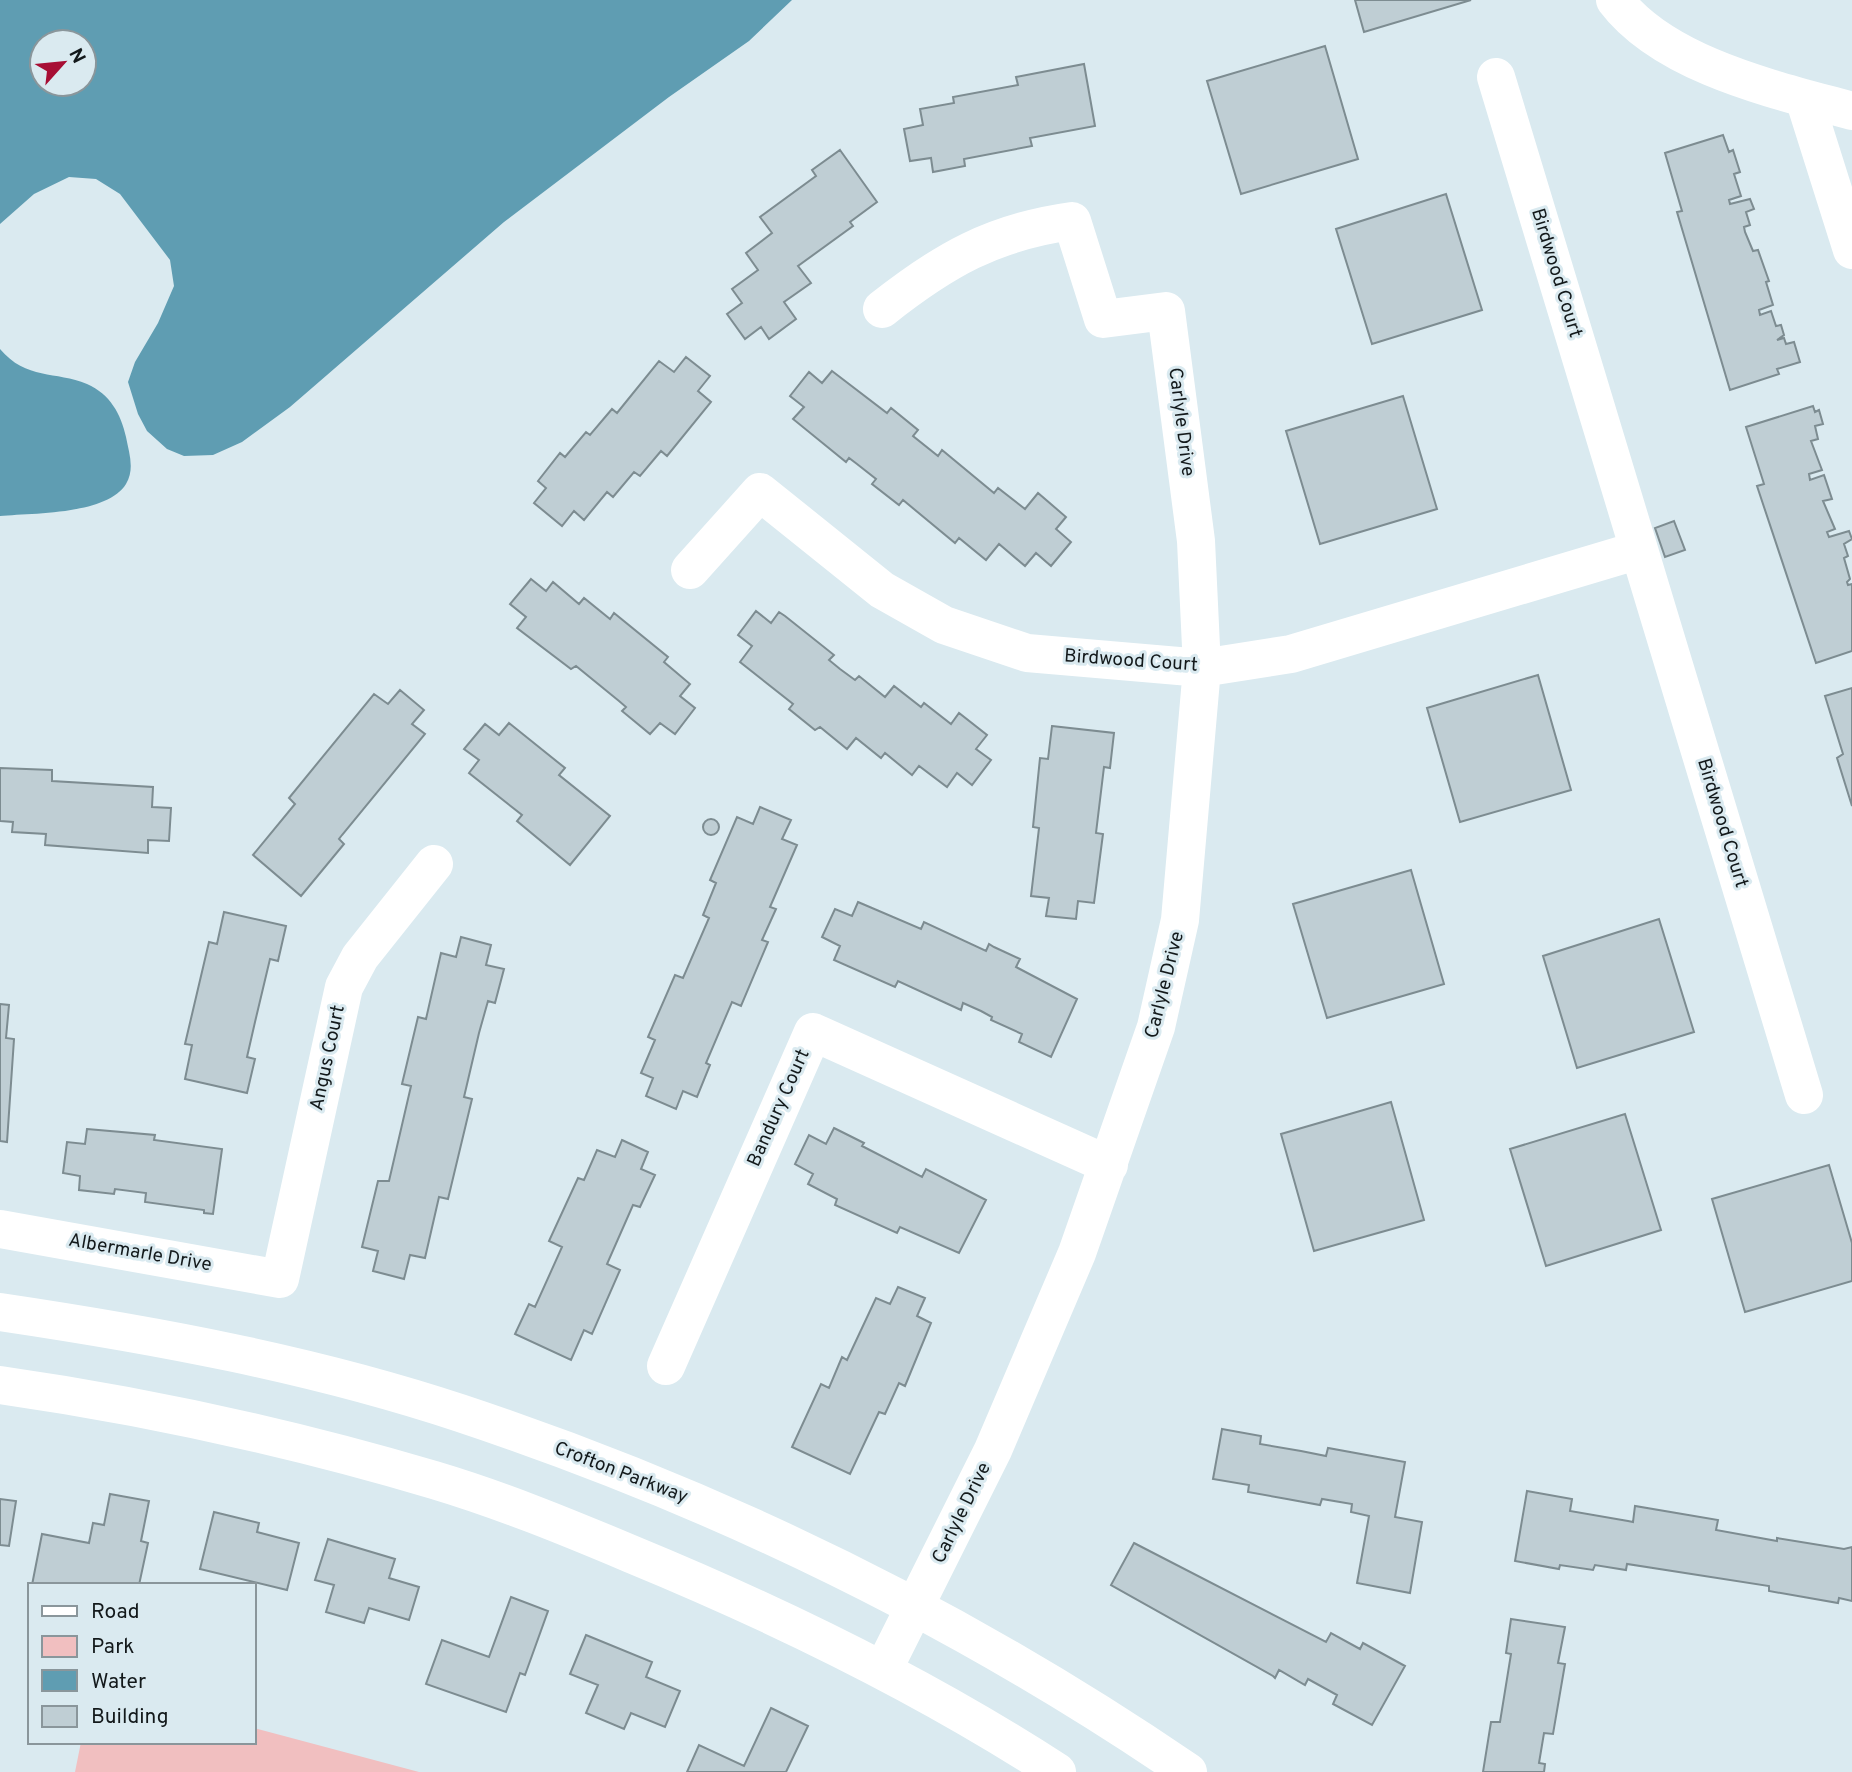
<svg xmlns="http://www.w3.org/2000/svg" width="1852" height="1772" font-family="Overpass,sans-serif">
  <rect width="100%" height="100%" fill="#daeaf0"/>
  <path fill="#f1bfc0" d="M254,1728L419,1772H75L81,1742H254Z"/>
  <path fill="#5f9db2" fill-rule="evenodd" d="M0,0H792L749,41L669,97L504,222L290,407L242,442L213,455L184,456L167,449L147,431L138,414L128,382L135,362L158,323L174,286L170,260L120,194L96,179L69,177L34,194L0,224ZM42,42H84V84H42Z
    M0,349C26,380 56,371 87,384C110,394 121,414 126,437C129,453 135,469 126,484C107,515 32,513 0,516Z"/>
  <path fill="#bfced4" stroke="#7d8c91" stroke-width="2" d="M1355,0H1471L1364,32Z
    M1325,46L1358,159L1241,194L1207,81Z
    M1084,64L1095,126L1030,138L1032,146L964,159L965,166L933,172L931,158L910,161L904,129L923,125L920,109L954,103L953,97L1018,85L1016,77Z
    M1723,135L1729,152L1733,150L1740,172L1734,174L1741,196L1729,200L1730,204L1750,199L1754,209L1746,212L1750,225L1744,227L1745,232L1753,251L1758,250L1769,281L1766,282L1773,305L1759,310L1760,315L1771,311L1776,326L1781,325L1784,335L1777,340L1784,338L1786,344L1794,342L1800,362L1777,369L1779,374L1730,390L1677,212L1682,211L1665,153Z
    M840,150L877,202L850,222L853,226L798,266L811,283L784,302L796,319L769,339L761,327L745,339L727,314L742,303L732,289L758,270L746,253L772,233L760,217L816,176L812,170Z
    M1446,194L1482,310L1372,344L1336,229Z
    M686,357L710,376L698,391L711,402L667,456L661,451L640,476L634,472L613,497L607,492L584,520L574,511L562,526L534,503L546,488L538,481L560,453L565,457L586,432L590,435L612,409L617,413L659,361L674,372Z
    M832,371L887,413L891,408L918,430L913,436L938,456L942,450L994,493L998,488L1025,509L1038,493L1066,517L1056,529L1071,542L1051,566L1036,553L1025,566L999,544L986,560L959,538L955,543L903,500L899,505L872,484L876,479L857,464L849,458L846,462L793,419L804,407L790,396L809,372L822,383Z
    M1403,396L1437,509L1320,544L1286,431Z
    M1813,406L1815,412L1819,410L1823,424L1815,426L1818,439L1811,441L1822,470L1809,474L1810,480L1824,475L1832,499L1823,501L1835,529L1827,532L1829,537L1849,531L1852,539L1844,544L1848,556L1844,558L1850,579L1847,582L1848,585L1852,584V651L1816,663L1757,486L1764,484L1746,427Z
    M1674,521L1685,550L1665,557L1655,528Z
    M531,579L546,591L553,582L579,604L584,598L610,619L614,613L668,657L664,662L690,684L680,696L695,708L675,734L660,723L650,734L622,711L626,707L619,701L576,666L571,669L517,628L526,617L510,604Z
    M756,611L771,623L779,612L785,616L834,655L829,660L840,669L855,680L859,676L885,697L894,686L921,707L924,703L951,724L959,713L987,735L976,749L991,760L972,785L957,773L947,787L919,766L912,775L885,753L881,758L856,738L847,749L820,727L815,730L789,709L793,704L740,662L752,646L738,635Z
    M1538,675L1571,790L1460,822L1427,708Z
    M1852,688V806L1837,758L1843,754L1825,696Z
    M400,690L424,710L412,724L425,734L342,835L339,839L344,844L301,896L253,855L295,804L289,798L374,694L388,704Z
    M509,723L565,768L559,775L610,816L570,865L517,821L522,815L469,773L479,760L464,749L485,724L499,735Z
    M1052,726L1114,733L1110,768L1104,767L1096,833L1103,834L1094,903L1078,901L1076,919L1046,916L1049,898L1031,896L1039,828L1033,827L1040,758L1048,759Z
    M0,768L52,770V781L153,787L152,807L171,808L169,841L148,840V853L45,845L46,834L12,832L13,822L0,821Z
    M760,807L791,820L782,839L797,845L770,907L776,909L762,940L768,942L741,1006L732,1002L706,1063L710,1065L697,1097L683,1091L676,1109L646,1096L653,1078L641,1073L655,1040L648,1037L675,975L683,978L709,918L703,915L716,883L710,880L737,817L753,824Z
    M703 827a8 8 0 1 1 16 0a8 8 0 1 1-16 0Z
    M1411,870L1444,984L1327,1018L1293,904Z
    M858,902L921,929L924,922L986,951L989,944L994,947L1020,959L1016,967L1077,999L1051,1057L1019,1042L1022,1034L991,1020L992,1017L981,1011L963,1003L961,1010L898,981L895,987L834,960L840,946L822,937L835,909L852,916Z
    M224,912L286,926L278,961L270,959L255,1022L247,1057L255,1059L247,1093L185,1079L192,1045L185,1044L209,942L217,944Z
    M1659,919L1694,1032L1577,1068L1543,956Z
    M461,937L491,945L486,965L504,969L495,1003L488,1001L479,1033L464,1097L472,1099L448,1199L439,1197L425,1258L410,1255L404,1279L373,1271L378,1251L362,1247L378,1181H389L411,1086L402,1084L418,1017L426,1019L441,953L456,957Z
    M0,1004L9,1005L6,1038L14,1039L7,1142L0,1141Z
    M1391,1102L1424,1220L1314,1251L1281,1134Z
    M1625,1114L1661,1230L1546,1266L1510,1149Z
    M834,1128L864,1143L862,1146L922,1177L926,1169L986,1200L959,1253L900,1227L897,1233L835,1205L837,1199L808,1184L813,1174L795,1164L809,1135L826,1144Z
    M87,1129L155,1135L154,1140L222,1149L213,1214L204,1213V1210L145,1202L146,1193L115,1189L114,1194L79,1190L80,1176L63,1173L67,1142L85,1144Z
    M622,1140L648,1152L641,1169L655,1175L640,1207L633,1205L607,1264L620,1270L592,1334L584,1330L571,1360L515,1334L529,1304L535,1307L562,1247L549,1241L578,1178L584,1180L597,1150L615,1157Z
    M1829,1165L1852,1243V1281L1745,1312L1712,1199Z
    M898,1287L925,1298L917,1316L931,1323L905,1386L899,1383L885,1414L879,1412L850,1474L792,1447L821,1384L829,1388L842,1357L847,1360L876,1298L890,1304Z
    M1222,1429L1261,1436L1260,1444L1301,1451L1326,1456L1328,1448L1405,1462L1395,1517L1422,1522L1410,1593L1357,1583L1369,1516L1351,1512L1352,1504L1322,1499L1320,1505L1287,1499L1248,1492L1249,1485L1213,1479Z
    M1527,1491L1572,1499L1570,1511L1628,1521L1633,1522L1635,1506L1718,1520L1716,1530L1777,1541V1538L1844,1549L1852,1547V1601L1839,1598L1838,1603L1769,1591V1586L1627,1564L1626,1570L1595,1565L1593,1570L1560,1565L1559,1569L1515,1561Z
    M110,1494L149,1501L141,1541L148,1543L139,1585H32L42,1534L89,1543L93,1523L104,1525Z
    M0,1499L16,1501L9,1546L0,1545Z
    M214,1512L259,1523L257,1532L299,1543L287,1590L200,1569Z
    M328,1539L395,1559L389,1578L419,1587L409,1620L369,1608L364,1623L326,1612L334,1585L315,1580Z
    M1134,1543L1326,1642L1331,1633L1360,1649L1363,1643L1405,1666L1372,1725L1333,1704L1337,1695L1308,1679L1305,1685L1279,1670L1275,1678L1273,1676L1111,1585Z
    M511,1597L548,1611L525,1675L520,1673L506,1712L426,1684L442,1640L489,1657Z
    M1511,1619L1565,1627L1558,1663L1565,1664L1553,1734L1544,1733L1539,1763L1545,1764L1544,1772H1483L1491,1722H1500L1511,1654L1506,1653Z
    M586,1635L652,1662L646,1677L680,1691L665,1727L631,1713L624,1729L586,1713L598,1685L570,1674Z
    M771,1708L808,1726L786,1772H687L699,1745L744,1766Z"/>
  <g fill="none" stroke-linecap="round" stroke-linejoin="round">
    <path stroke="#fff" stroke-width="38" d="M1615,0C1665,66 1777,90 1852,111
      M1496,77L1804,1095
      M1804,98L1852,250
      M882,309C944,260 993,232 1072,221L1103,319L1166,311L1196,541L1202,668L1180,920L1156,1027L1077,1253L993,1450L883,1670
      M690,570L760,492L882,590L944,625L1027,653L1202,668L1291,654L1639,550
      M0,1229L280,1279L344,987L360,957L434,864
      M0,1312C155,1335 312,1364 460,1413C719,1499 964,1619 1188,1772
      M666,1366L813,1032L1109,1165
      M0,1385C147,1406 292,1438 434,1480C501,1500 567,1527 631,1554C779,1615 923,1685 1057,1772"/>
  </g>
  <g text-anchor="middle" dominant-baseline="central" stroke-width="6" stroke-linejoin="round" paint-order="stroke">
    <g font-size="19" fill="#13191b" stroke="#daeaf0">
      <text transform="translate(1556 273) rotate(73)">Birdwood Court</text>
      <text transform="translate(1181 422) rotate(83)">Carlyle Drive</text>
      <text transform="translate(1131 661) rotate(4)">Birdwood Court</text>
      <text transform="translate(1722 823) rotate(73)">Birdwood Court</text>
      <text transform="translate(1165 985) rotate(-76)">Carlyle Drive</text>
      <text transform="translate(328 1058) rotate(-78)">Angus Court</text>
      <text transform="translate(779 1108) rotate(-66)">Bandury Court</text>
      <text transform="translate(140 1253) rotate(10)">Albermarle Drive</text>
      <text transform="translate(621 1473) rotate(21)">Crofton Parkway</text>
      <text transform="translate(962 1513) rotate(-64)">Carlyle Drive</text>
    </g>
  </g>
  <rect x="28" y="1583" width="228" height="161" fill="#daeaf0" stroke="#8a969b" stroke-width="2"/>
  <rect x="42" y="1606" width="35" height="10" fill="#ffffff" stroke="#8a969b" stroke-width="2"/>
  <text x="91" y="1618" font-size="21" fill="#13191b">Road</text>
  <rect x="42" y="1636" width="35" height="21" fill="#f1bfc0" stroke="#8a969b" stroke-width="2"/>
  <text x="91" y="1653" font-size="21" fill="#13191b">Park</text>
  <rect x="42" y="1670" width="35" height="21" fill="#5f9db2" stroke="#8a969b" stroke-width="2"/>
  <text x="91" y="1688" font-size="21" fill="#13191b">Water</text>
  <rect x="42" y="1706" width="35" height="21" fill="#bfced4" stroke="#8a969b" stroke-width="2"/>
  <text x="91" y="1723" font-size="21" fill="#13191b">Building</text>
  <g transform="translate(63 63) rotate(63)"><circle r="33" fill="#daeaf0" stroke="#8a969b" stroke-width="2"/>
  <path d="M0-5L12 26L0 18L-12 26Z" fill="#a70e34"/>
  <text y="-10" font-size="19" font-weight="bold" text-anchor="middle" fill="#13191b">N</text>
  </g>
</svg>
